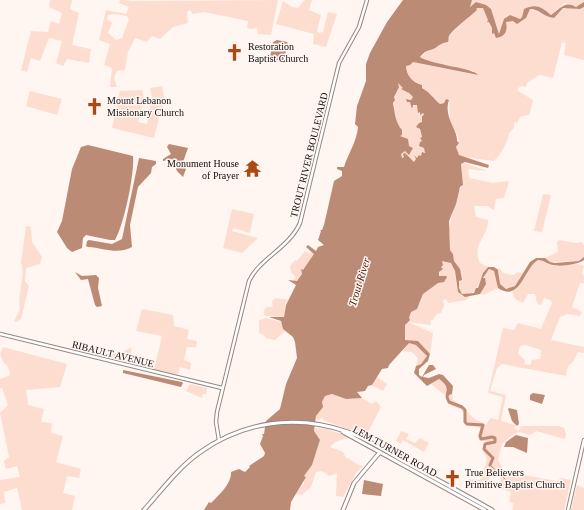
<svg xmlns="http://www.w3.org/2000/svg" width="584" height="510" font-family="'Times New Roman',serif">
  <rect width="100%" height="100%" fill="#fff5f1"/>
  <path fill="#fdddcf" fill-rule="evenodd" d="M50,0H72L70,9L79,13L72,45L91,49L89,63L67,59L63,66L56,63L62,41L49,38L40,61L31,58L27,72L21,70L31,31L48,32L51,21L59,24L62,13L49,7Z
    M120,0L132,1L278,0L271,35L258,34L257,27L252,29L247,28L248,21L204,12L193,14L190,10L187,12L188,23L173,27L160,39L152,36L147,42L135,38L128,52L125,70L117,71L114,78L117,87H110L112,68L104,65L110,44L99,40L106,10L126,14L129,7L119,3ZM114,14L127,16L129,19L122,38L116,40L108,33L112,23L107,19L108,15Z
    M305,0H312L309,10L321,15L317,31L319,33L323,32L328,12L337,14L326,47L313,44L314,34L276,24L283,1L292,7L298,8Z
    M472,0H584V3L575,7L569,4L564,3L552,15C542,8 534,4 524,9L522,17L520,19L510,16L503,23L499,34L494,18L481,4H474L469,7Z
    M567,7L580,9L584,7V60L564,55L566,43L562,42L553,78L539,75L527,83L526,87L522,86L518,88V91L533,100L529,115L521,116L517,123L514,122V128L509,133C509,140 499,159 493,161L459,156L456,147L459,144L458,136L450,122L449,100L440,104L431,94L410,78L406,73V65L413,62L476,75L473,71L429,63L420,58L427,51L447,41L449,36L478,8H483L497,38C504,36 509,30 506,22C522,17 519,28 530,9L554,18L562,8Z
    M398,83L413,97L411,100L407,98L413,106L417,105L420,114L422,113L424,115L422,116V122L417,126L421,133L425,152L417,158L414,157L416,159L414,162L406,156L402,158L400,154L404,150L409,153L412,147L409,146L407,139L400,136L402,134C393,116 392,102 398,83Z
    M162,86L164,98L154,138L112,128L120,91L142,90L144,98L138,122L147,124L152,98L150,88Z
    M30,91L62,99L57,115L26,106Z
    M464,163L487,171L468,169L469,178L493,183L509,181L504,198L496,199L494,210L487,206H474L476,217L488,220C488,239 471,243 480,263L488,267C476,278 483,296 462,294L459,288L460,269L454,261L453,254L450,250L449,228L458,192L463,185L461,164Z
    M543,194L551,195L542,232L534,231Z
    M232,209L254,214L250,233L233,228L232,231L258,238L242,253L223,248Z
    M26,226L31,227L32,242L42,257L40,264L26,268L25,281L29,286L21,319L16,322L14,321L20,309C17,297 26,273 21,263Z
    M559,240L576,243L582,242L584,245V257L580,261L550,262L545,258L558,252L557,242Z
    M310,250L315,254L303,270H301L302,274L297,282L293,281L295,277L291,272L290,266L295,260L297,261L305,251L311,254Z
    M538,260C545,260 549,266 556,266C565,266 575,261 584,266L582,274L584,276V283H580L572,307L582,312L580,316L567,314L560,317L551,340L584,347V353L578,352L573,362L568,366L566,376L502,364L497,368L490,391L506,395L501,421L515,425V429L519,431L521,426H558L564,428L566,434L565,439L536,431L530,435L519,432L511,436L502,444L498,460L503,469L512,473L557,481L561,478L571,480L564,510H512L514,504L509,501L511,492L498,488L501,479L495,474L490,477L484,488L467,483L469,479L480,480L487,460L483,450V445L487,442L480,440L478,436L481,428L466,425L465,416L461,409C452,407 447,405 446,396L431,384L439,379C446,384 448,386 446,395L452,394L453,400C462,405 467,412 475,419C478,422 482,421 486,425L490,418L498,420L503,397L488,393L503,328L514,330L518,323L541,329L552,303L550,300L544,298L541,305C535,304 537,298 535,294H528L523,303L515,299L512,291C524,284 526,267 538,260ZM526,345L541,350L540,359L532,360L530,365L524,364L525,360L518,354L520,346Z
    M442,261H449C459,269 453,285 461,295L470,297L466,300L448,303L446,299L443,300L444,305L441,313L437,314L433,320H430L431,325L408,322L433,333L430,354L417,342L404,340L405,325L411,312C418,309 421,302 423,294L444,277L439,276Z
    M494,267L500,269L503,273L514,275L518,272L522,273L515,286L506,289L499,284C500,276 501,271 494,267Z
    M489,269L494,271L498,288L483,295L480,294L484,285L483,279Z
    M276,298L288,300L285,305L284,317L265,316L263,312L267,307H273L272,301Z
    M142,309L173,315L174,326L189,330L187,339L197,341L196,347H187L184,360L191,363L190,370L180,367L178,375L154,370L162,336L136,331Z
    M266,318L281,322L285,331L275,340L266,338L264,335L259,333V320Z
    M409,342L416,345L426,353C428,359 421,364 416,366L418,358L412,352L403,351Z
    M3,347L67,364L60,387L26,390L28,405L44,409L41,422L52,423L51,433L63,436L56,462L81,469L79,478L67,476L63,493L75,496L72,510H22L17,488L4,492L5,503L0,504V480L20,477L17,466L6,469L4,461L9,457L0,413L8,405L2,388H0V379L10,375L8,366L4,363L0,354Z
    M130,348H132L129,360L111,356V353H121Z
    M377,377L387,384L383,391L371,385Z
    M190,384L207,388L206,394H203L202,398L186,391Z
    M332,394L346,399L362,398L372,404L376,401L381,407L366,436L323,420V418L317,420L316,416L325,396Z
    M315,428C327,428 339,433 350,438C342,439 335,441 330,447L343,452L346,458C353,459 355,465 363,466L356,473L343,497L336,496L337,473L329,476L322,471L316,472L311,487L302,495L295,494L304,483V476L312,465L320,440L314,431Z
    M401,431L409,434L406,439L415,443L420,438L429,443L424,452L403,440L401,444L396,441Z
    M577,485L584,488V510H571Z"/>
  <path fill="#bc8b76" fill-rule="evenodd" d="M403,0H472L470,7L476,2L486,5L491,9L499,34L504,19L510,15L520,19L522,17L524,9C535,4 541,6 551,15C560,9 565,0 576,7L584,2V7L580,9L563,8L554,18C544,17 539,9 530,9L526,18L517,24L513,21L506,22C508,31 505,37 496,38L494,33L492,34V28L489,22H487L488,20L483,8H478L476,9L477,10C472,15 451,31 449,36C448,37 449,40 448,42C439,43 437,48 433,49C427,51 425,51 420,57C432,65 474,68 478,75L413,62L410,65L406,66C406,75 413,83 422,85V88C430,92 434,99 440,104L444,103L446,99L449,100C443,117 458,130 457,141L459,143L456,147L459,155L489,165L488,168L465,162L461,164L463,185L460,187L456,204L449,221L450,250L453,254L454,261L460,269L462,280L459,281V288L462,294L474,293L476,288H478L483,273L488,267H494L498,270L500,284L506,289L515,286L530,262L536,258H545L550,262L555,263L579,261L584,257V260C579,264 560,267 553,265C547,264 544,260 538,260C524,268 520,303 498,288L494,271L489,269L483,278H485L486,284L480,294L465,297L458,292L455,271L451,263L442,261L443,265L441,267L443,269L439,272V276H446L447,277L444,282L438,283L423,294L417,309L411,312L409,318L410,320L405,325V340L418,341L430,354L428,361L419,369V375L422,377L429,365H433L436,369L424,375L423,377L429,378L439,374L443,375L453,386L452,394L446,396C448,387 446,384 439,379L427,386L414,373L416,366L421,364L427,356L416,345L409,343L389,365L388,368L382,369L372,385L368,386L365,391L357,392L362,398L346,399L332,394L325,396L322,402L323,407L316,416L314,431L320,440L312,465L304,476L306,477L291,502L290,510H204L209,502L211,503C218,496 232,483 231,472L239,469L245,472L250,467L249,466L264,456L265,453L260,444L263,436L262,434H264L266,421L280,409L286,384L297,358L295,342L293,337L283,329L281,321L269,317H284L286,305L296,285L288,280L297,281L302,274L301,269L303,270L314,254L306,247L308,245L316,251L318,247L324,245L318,240L321,231L320,230H322L324,225L334,181L342,176V171L337,169V167H344C348,154 357,141 358,127L355,124L357,106L366,81V64L370,53L387,22ZM398,83L403,88L401,89L409,93L413,97L411,100L406,99L407,102H410L412,109L413,105H417L418,113L420,112V115L423,113L424,115L422,116V122L419,123L416,127L420,129L422,137L420,138L422,141L420,142L419,146L424,148L425,153L422,152L421,156L419,155L417,158L414,155L416,159L414,162L405,153L403,154L404,157L402,158L401,154L405,151L409,155L413,148L409,146L408,139L400,136L402,135V130C395,122 395,113 393,103L395,100L394,97L399,87Z
    M277,40L287,42L288,44L283,62L271,59L270,57L273,42Z
    M169,144L188,148L183,162L186,169L183,177L177,171L172,159L163,161V159L171,154L167,147Z
    M88,145L133,156C135,172 124,225 115,240H110L86,235L83,238L82,248L72,252L67,248L57,232L62,221L72,169L81,147Z
    M139,158L156,161V164L152,167L151,173L138,187L130,225L132,247C117,255 104,248 88,247L86,246L87,241L89,240L112,244L122,239Z
    M75,272L82,276L96,275L99,278L98,288L102,306L97,307L95,305L88,279L81,280Z
    M123,370L182,382L183,383L181,387L123,373Z
    M533,393L545,395L542,404L530,400V395Z
    M509,408L517,410L519,424L517,426L512,421L508,409Z
    M516,435L528,438L527,453L513,447H504L506,442Z
    M364,480L383,484L381,496L362,494Z"/>
  <g fill="none" stroke-linecap="round" stroke-linejoin="round">
    <path stroke="#bc8b76" stroke-width="1" d="M490,465L506,480"/>
    <path stroke="#bc8b76" stroke-width="3" d="M448,392L447,397L449,402L462,407L465,410V422L467,424L483,425L480,436L481,439L492,437L495,438V442L485,444L484,449L493,458L490,465"/>
    <defs>
      <path id="tertiary" d="M0,334L222,388
        M219,440L216,422L217,412L249,281C260,258 289,248 300,223L339,63L359,27L367,0
        M568,510L584,440"/>
      <path id="secondary" d="M343,432L485,510
        M144,510C161,491 178,468 199,453C243,421 297,414 348,432C369,439 388,453 407,463C436,479 464,494 492,510
        M343,510L354,483L380,452"/>
    </defs>
    <use href="#tertiary" stroke="#958781" stroke-width="4.5"/>
    <use href="#secondary" stroke="#958781" stroke-width="5"/>
    <use href="#tertiary" stroke="#fff" stroke-width="2.5"/>
    <use href="#secondary" stroke="#fff" stroke-width="3"/>
  </g>
  <defs>
    <symbol id="church-bare" viewBox="-9 -9 18 18"><path d="M-1.2-6h2.4v3.5h3.3v2.4h-3.3V6h-2.4V-.1h-3.3v-2.4h3.3Z" fill="#ad4a14" stroke="#fff5f1" stroke-width="2.5" paint-order="stroke"/></symbol>
    <symbol id="temple-bare" viewBox="-9 -9 18 18"><path d="M0-6L5-2H3V0L6.5 2.5H4V6H1.5V3h-3V6H-4V2.5H-6.5L-3 0V-2H-5Z" fill="#ad4a14" stroke="#fff5f1" stroke-width="2.5" paint-order="stroke"/></symbol>
  </defs>
  <g fill-rule="evenodd">
    <use href="#church-bare" x="222" y="40" width="25" height="25"/>
    <use href="#church-bare" x="82" y="94" width="25" height="25"/>
    <use href="#temple-bare" x="240" y="156" width="25" height="25"/>
    <use href="#church-bare" x="440" y="466" width="25" height="25"/>
  </g>
  <g text-anchor="middle" dominant-baseline="central" stroke-width="3" stroke-linejoin="round" paint-order="stroke">
    <g font-size="10" fill="#130e0c" stroke="#fff5f1" text-anchor="start">
      <text x="248" y="46">Restoration<tspan x="248" dy="12">Baptist Church</tspan></text>
      <text x="107" y="100">Mount Lebanon<tspan x="107" dy="12">Missionary Church</tspan></text>
      <text x="239" y="163" text-anchor="end">Monument House<tspan x="239" dy="12">of Prayer</tspan></text>
      <text x="465" y="472">True Believers<tspan x="465" dy="12">Primitive Baptist Church</tspan></text>
    </g>
    <g font-size="10" fill="#130e0c" stroke="#fff5f1">
      <text transform="translate(309 155) rotate(-76)">TROUT RIVER BOULEVARD</text>
      <text transform="translate(113 354) rotate(14)">RIBAULT AVENUE</text>
      <text transform="translate(395 451) rotate(29)">LEM TURNER ROAD</text>
    </g>
    <g font-size="11" font-style="italic" fill="#4a1b04" stroke="#fff5f1">
      <text transform="translate(359 282) rotate(-73)">Trout River</text>
    </g>
  </g>
</svg>
